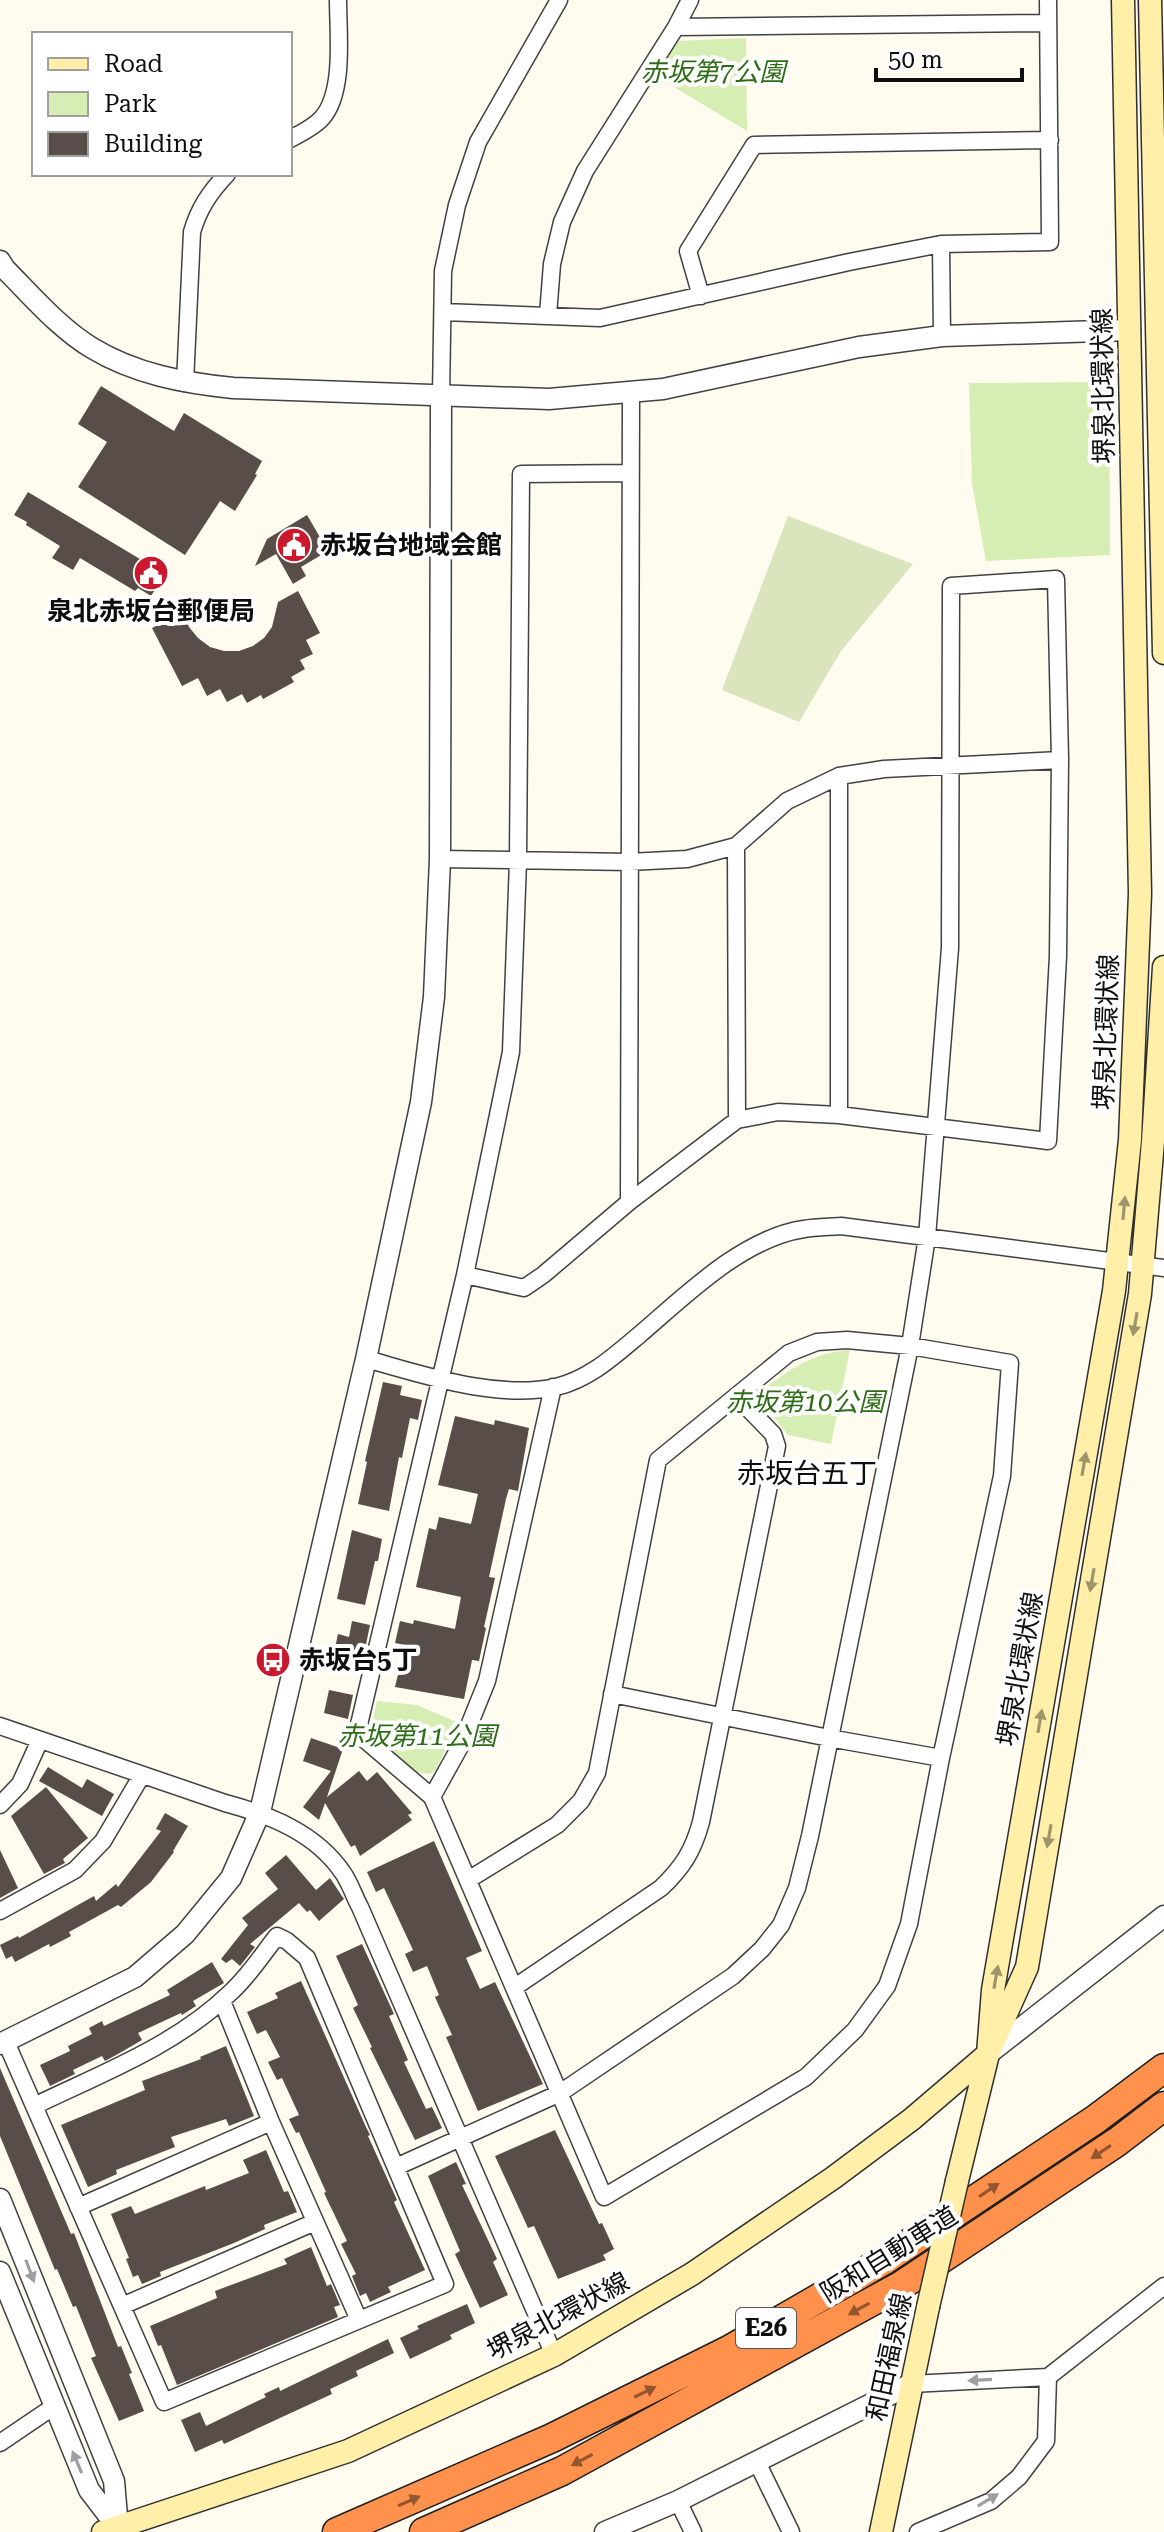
<svg xmlns="http://www.w3.org/2000/svg" width="1164" height="2532" font-family="'Roboto Serif','Noto Sans JP',serif">
  <rect width="100%" height="100%" fill="#fffbee"/>
  <path fill="#d6eeb4" d="M746,38L747,131L654,75L677,41Z
    M1109,382L1110,555L986,561L972,484L969,383Z
    M850,1350L831,1444L788,1435L764,1405L765,1388C792,1368 815,1352 850,1350Z
    M377,1701L417,1705L459,1723L435,1771L429,1774L415,1772L375,1735L372,1724Z"/>
  <path fill="#dae4bd" d="M788,516L913,564L841,651L799,722L722,690Z"/>
  <path fill="#584d49" d="M101,386L174,431L184,413L262,461L255,474L257,475L235,511L220,501L185,555L78,487L107,442L78,424Z
    M28,492L165,574L151,596L138,588L135,591L80,558L73,570L52,558L60,546L26,525L27,522L14,515Z
    M307,515L328,551L301,567L306,576L293,584L276,554L255,566L267,539Z
    M298,591L320,633L306,640L313,654L300,660L305,669L291,677L294,682L263,699L261,695L247,703L242,694L227,702L220,689L207,696L198,678L182,686L152,628L183,613L189,627L198,638L210,647L224,651H239L253,646L264,638L272,627L278,602Z
    M383,1382L402,1386L400,1395L422,1400L418,1420L410,1418L402,1458L399,1457L389,1511L358,1504L367,1462L365,1461Z
    M455,1416L494,1425L495,1420L529,1428L518,1491L509,1489L506,1499L489,1577L495,1578L484,1627L486,1628L479,1661L472,1660L464,1699L395,1687L405,1645L395,1643L400,1621L413,1624L414,1620L455,1629L461,1597L416,1587L429,1528L436,1530L439,1517L471,1524L478,1494L438,1485Z
    M352,1530L382,1539L378,1561H375L365,1605L337,1599Z
    M352,1621L370,1625L362,1664L333,1657L338,1634L349,1637Z
    M329,1690L353,1695L348,1719L324,1713Z
    M311,1738L343,1749L327,1797L359,1771L367,1781L377,1772L412,1813L408,1815L412,1820L360,1856L355,1845L351,1847L325,1803L319,1820L303,1807L331,1771L303,1761Z
    M48,1767L82,1788L87,1779L114,1794L102,1816L39,1781Z
    M46,1787L88,1838L63,1859L65,1863L44,1874L11,1816Z
    M165,1813L188,1826L173,1851L174,1852L151,1882L121,1907L118,1905L69,1932L71,1936L50,1947L49,1944L15,1962L12,1956L6,1959L0,1945L18,1936L19,1938L94,1896L96,1901L116,1884L118,1887L161,1831L156,1829Z
    M434,1841L482,1951L466,1958L480,1989L495,1982L543,2084L478,2111L446,2037L452,2035L435,1997L439,1995L427,1966L413,1972L405,1954L413,1950L384,1888L376,1892L367,1872Z
    M0,1850L18,1888L0,1898Z
    M286,1855L316,1890L330,1878L344,1899L319,1921L310,1910L307,1912L299,1903L250,1944L255,1947L240,1966L232,1959L226,1963L221,1959L248,1925L242,1918L278,1889L265,1873Z
    M362,1944L394,2014L389,2016L408,2060L404,2062L426,2109L432,2107L442,2128L415,2140L370,2048L372,2047L353,2008L358,2005L336,1956Z
    M212,1962L224,1983L193,2001L196,2006L182,2015L181,2013L138,2033L142,2040L118,2054L105,2061L102,2056L73,2070L75,2074L50,2086L40,2065L70,2051L68,2046L92,2034L89,2028L102,2021L104,2026L170,1995L167,1990Z
    M301,1981L366,2127L370,2135L368,2136L397,2200L394,2202L425,2270L388,2287L391,2292L370,2302L366,2293L360,2296L352,2276L356,2274L341,2244L347,2241L324,2193L326,2192L299,2132L296,2133L289,2119L299,2115L282,2078L277,2080L268,2062L280,2057L266,2030L257,2034L247,2012L278,1998L275,1993Z
    M226,2046L254,2116L229,2126L226,2119L171,2137L175,2147L116,2170L117,2174L88,2187L61,2125L145,2090L142,2081L201,2059L200,2057Z
    M0,2068L71,2234L74,2233L118,2347L121,2346L132,2373L129,2374L144,2411L119,2421L91,2358L96,2356L76,2306L73,2307L57,2269L55,2270L0,2136Z
    M555,2130L599,2224L602,2223L614,2249L603,2255L606,2260L558,2279L534,2226L528,2228L495,2156Z
    M266,2150L284,2192L288,2191L297,2212L264,2225L265,2229L234,2243L160,2272L161,2276L142,2284L138,2275L133,2277L126,2259L129,2258L111,2214L131,2206L135,2214L205,2186L206,2190L249,2173L243,2160Z
    M456,2162L466,2184L462,2185L497,2259L493,2262L508,2295L480,2308L455,2254L460,2251L428,2176Z
    M311,2247L327,2286L331,2284L340,2305L334,2307L338,2317L177,2385L161,2345L158,2346L150,2326L217,2298L215,2291L287,2264L284,2259Z
    M467,2304L475,2323L450,2335L452,2339L410,2359L400,2338L419,2329L417,2326Z
    M388,2339L394,2353L356,2371L358,2376L330,2389L332,2394L224,2444L222,2440L195,2452L181,2420L200,2412L206,2426L266,2397L264,2394L279,2387L280,2391Z"/>
  <g fill="none" stroke-linecap="round" stroke-linejoin="round">
    <defs>
      <path id="minor" d="M676,27L1048,23
        M290,139C300,134 314,127 322,118C345,92 338,33 338,0
        M941,244L942,336
        M701,296L688,251L754,145L1050,140
        M443,312L600,318L849,262L941,244L1050,242L1048,0
        M548,315L552,264L562,222L585,171L676,27L690,0
        M185,383L192,232C199,208 210,192 227,174
        M441,396L443,271L457,205L478,142L559,0
        M839,776V1115
        M736,846L737,1120
        M440,859L629,862L687,859L736,846L787,801L839,776L884,769L1060,760L1058,956L1048,1141L839,1115L778,1112L737,1120L629,1202L543,1275L524,1288L465,1275
        M629,1202L631,392
        M366,1359C424,1375 496,1400 556,1387C589,1379 613,1357 638,1336C684,1297 742,1238 804,1229C816,1227 829,1227 841,1226L1164,1268
        M612,1694L829,1738L941,1758
        M0,1726L225,1803C270,1815 316,1833 343,1873C350,1883 354,1896 360,1907L554,2355
        M432,1797L462,1743L487,1681L553,1387
        M0,1805L20,1784L40,1740
        M468,1880L557,1825L581,1801L597,1773L658,1460L789,1353L817,1342L847,1340L910,1346L1010,1363L1002,1476L941,1758L909,1924L887,1986L855,2030L806,2077L604,2197L432,1797L357,1733L465,1275L511,1052L518,861L521,474L630,473
        M0,1911L75,1870L103,1841L142,1775
        M515,1987L661,1888C683,1867 693,1851 701,1822L777,1446L773,1434L737,1397
        M222,2001L271,2122L359,2320
        M6,2042L164,2402L445,2284L307,1958L287,1941L277,1936C262,1955 248,1977 230,1993C175,2046 102,2073 34,2106
        M396,2167L560,2093L733,1976L762,1949L781,1925L797,1888L810,1836L910,1346L927,1237L950,948L951,586L1056,579L1060,760
        M78,2207L271,2122
        M122,2306L315,2222
        M911,2384L1048,2377L1164,2286
        M0,2443L53,2407
        M757,2462L791,2532
        M678,2501L693,2532
        M918,2532L991,2501L1019,2477L1046,2441L1048,2377"/>
      <path id="tertiary" d="M0,261L5,269C32,296 59,328 92,348C135,374 184,383 233,388L549,399L663,389L859,347L942,336L1130,330
        M0,2044L135,1977L185,1934L231,1878L260,1812L366,1359L421,1102L434,997L440,859L441,396
        M988,2054L1164,1916
        M0,2199L114,2481L118,2528
        M0,2272L89,2490L118,2528
        M605,2532L678,2501L911,2384"/>
      <path id="secondary" d="M1150,0L1164,653
        M957,2181L988,2054L993,1990L1114,1291L1130,1140L1140,894L1123,0
        M103,2532L348,2451L554,2355L692,2274L833,2178L912,2119L988,2054L1027,1967L1140,1294L1153,1141L1164,967
        M881,2532L928,2307"/>
      <path id="motorway" d="M337,2532L552,2438L729,2350L883,2261L1096,2119L1164,2068
        M424,2532L562,2471L902,2285L1117,2142L1164,2106"/>
    </defs>
    <use href="#minor" stroke="#414141" stroke-width="19"/>
    <use href="#tertiary" stroke="#414141" stroke-width="23"/>
    <use href="#secondary" stroke="#303030" stroke-width="25"/>
    <use href="#motorway" stroke="#1f1f1f" stroke-width="31"/>
    <use href="#minor" stroke="#fff" stroke-width="16"/>
    <use href="#tertiary" stroke="#fff" stroke-width="20"/>
    <use href="#secondary" stroke="#ffefa9" stroke-width="22"/>
    <use href="#motorway" stroke="#ff914c" stroke-width="28"/>
    <defs>
      <path id="secondary-bridge" d="M928,2307L957,2181"/>
    </defs>
    <use href="#secondary-bridge" stroke="#303030" stroke-width="25" stroke-linecap="butt"/>
    <use href="#secondary-bridge" stroke="#ffefa9" stroke-width="22"/>
  </g>
  <defs><path id="oneway-solid" d="M-6-.8H1V-3.2L6.5 0L1 3.2V.8H-6Z" transform="scale(2)"/></defs>
  <g fill="#9f956b">
    <use href="#oneway-solid" transform="translate(1124 1208) rotate(-85)"/>
    <use href="#oneway-solid" transform="translate(1135 1324) rotate(100)"/>
    <use href="#oneway-solid" transform="translate(1084 1464) rotate(-80)"/>
    <use href="#oneway-solid" transform="translate(1092 1580) rotate(100)"/>
    <use href="#oneway-solid" transform="translate(1040 1721) rotate(-80)"/>
    <use href="#oneway-solid" transform="translate(1049 1836) rotate(100)"/>
    <use href="#oneway-solid" transform="translate(996 1977) rotate(-80)"/>
  </g>
  <g fill="#935630">
    <use href="#oneway-solid" transform="translate(1101 2152) rotate(146)"/>
    <use href="#oneway-solid" transform="translate(989 2190) rotate(-34)"/>
    <use href="#oneway-solid" transform="translate(859 2309) rotate(151)"/>
    <use href="#oneway-solid" transform="translate(645 2392) rotate(-26)"/>
    <use href="#oneway-solid" transform="translate(582 2460) rotate(152)"/>
    <use href="#oneway-solid" transform="translate(409 2501) rotate(-24)"/>
  </g>
  <g fill="#9f9f9f">
    <use href="#oneway-solid" transform="translate(30 2271) rotate(69)"/>
    <use href="#oneway-solid" transform="translate(980 2380) rotate(177)"/>
    <use href="#oneway-solid" transform="translate(77 2462) rotate(-113)"/>
    <use href="#oneway-solid" transform="translate(988 2500) rotate(-31)"/>
  </g>
  <defs>
    <symbol id="civic-disc" viewBox="-11 -11 22 22"><circle r="9.5" fill="#cc182d" stroke="#fff"/><path d="M-.6-6.5H3V-4.5H.6V-3L4-1V1h2V6H-6V1h2V-1L-.6-3ZM-1.2 2.5V6h2.4V2.5Z" fill="#fff"/></symbol>
    <symbol id="bus-disc" viewBox="-11 -11 22 22"><circle r="9.5" fill="#cc182d" stroke="#fff"/><path d="M-5-6H5V4H4V6H2V4H-2V6H-4V4H-5ZM-3.5-4V0h7V-4ZM-3.5 1.2v1.5H-2V1.2ZM2 1.2v1.5H3.5V1.2Z" fill="#fff"/></symbol>
  </defs>
  <g fill-rule="evenodd">
    <use href="#civic-disc" x="274" y="525" width="40" height="40"/>
    <use href="#civic-disc" x="131" y="553" width="40" height="40"/>
    <use href="#bus-disc" x="253" y="1640" width="40" height="40"/>
  </g>
  <g text-anchor="middle" dominant-baseline="central" stroke-width="8" stroke-linejoin="round" paint-order="stroke">
    <rect fill="#fff" stroke="#565656" stroke-width="2" x="736" y="2308" width="60" height="40" rx="6"/>
    <g font-size="24" font-weight="bold" fill="#0e0e0e">
      <text x="766" y="2328">E26</text>
    </g>
    <g font-size="26" font-style="italic" fill="#2f6c17" stroke="#fff">
      <text x="713" y="72">赤坂第7公園</text>
      <text x="805" y="1402">赤坂第10公園</text>
      <text x="417" y="1736">赤坂第11公園</text>
    </g>
    <g font-size="26" fill="#0e0e0e" stroke="#fff">
      <text transform="translate(1103 386) rotate(-91)">堺泉北環状線</text>
      <text transform="translate(1106 1032) rotate(-88)">堺泉北環状線</text>
      <text transform="translate(1020 1669) rotate(-80)">堺泉北環状線</text>
      <text transform="translate(889 2254) rotate(-32)">阪和自動車道</text>
      <text transform="translate(558 2316) rotate(-28)">堺泉北環状線</text>
      <text transform="translate(889 2357) rotate(-78)">和田福泉線</text>
    </g>
    <g font-size="26" font-weight="bold" fill="#0e0e0e" stroke="#fff" text-anchor="start">
      <text x="320" y="545">赤坂台地域会館</text>
      <text x="151" y="611" text-anchor="middle">泉北赤坂台郵便局</text>
      <text x="299" y="1660">赤坂台5丁</text>
    </g>
    <g font-size="28" fill="#0e0e0e" stroke="#fff">
      <text x="807" y="1473">赤坂台五丁</text>
    </g>
  </g>
  <rect x="32" y="32" width="260" height="144" fill="#ffffff" stroke="#9f9f9f" stroke-width="2"/>
  <rect x="48" y="58" width="40" height="12" fill="#ffefa9" stroke="#9f9f9f" stroke-width="2"/>
  <text x="104" y="72" font-size="24" fill="#0e0e0e">Road</text>
  <rect x="48" y="92" width="40" height="24" fill="#d6eeb4" stroke="#9f9f9f" stroke-width="2"/>
  <text x="104" y="112" font-size="24" fill="#0e0e0e">Park</text>
  <rect x="48" y="132" width="40" height="24" fill="#584d49" stroke="#9f9f9f" stroke-width="2"/>
  <text x="104" y="152" font-size="24" fill="#0e0e0e">Building</text>
  <path d="M876 68v12h146v-12" fill="none" stroke="#0e0e0e" stroke-width="4"/>
  <text x="888" y="68" font-size="24" fill="#0e0e0e" stroke="#ffffff" stroke-width="6" paint-order="stroke">50 m</text>
</svg>
